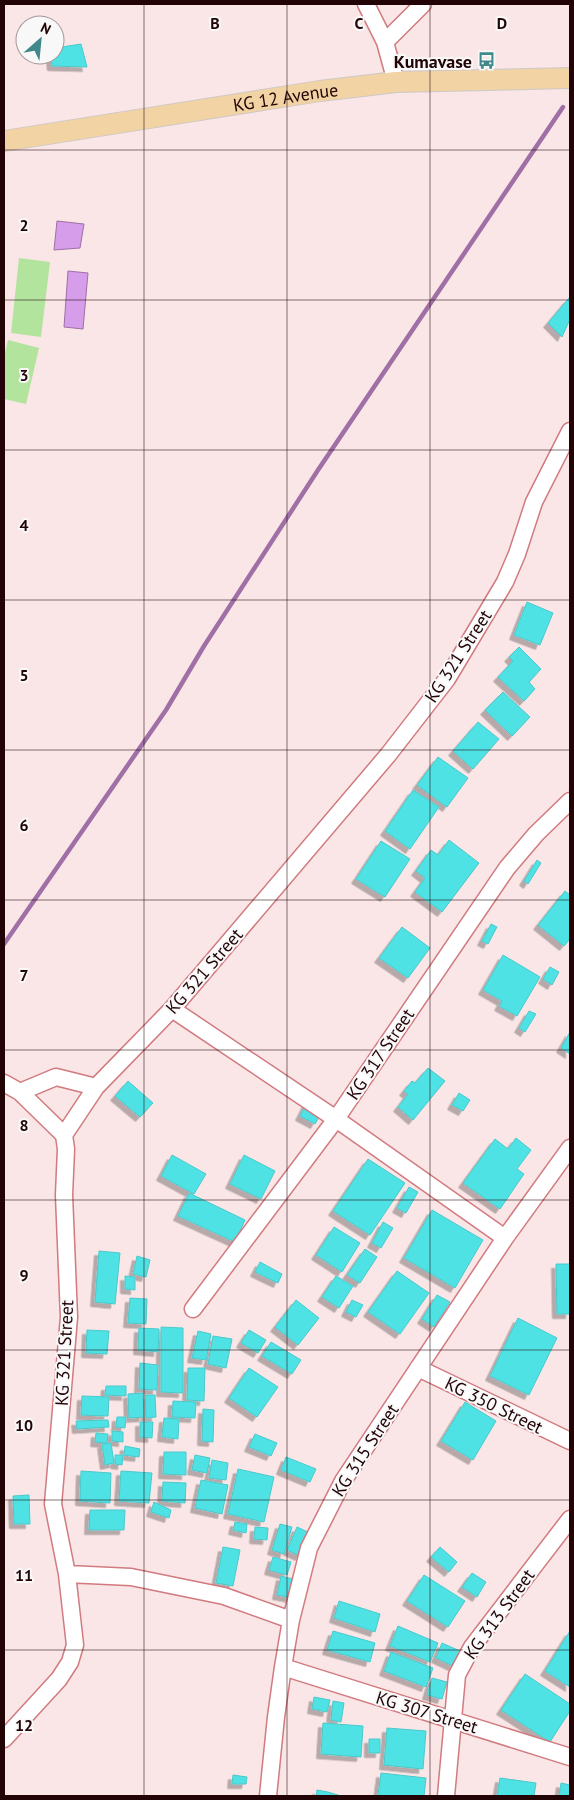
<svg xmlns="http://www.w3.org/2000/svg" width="574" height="1800" font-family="'PT Sans',sans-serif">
  <defs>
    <filter id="shadow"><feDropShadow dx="-4.5" dy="4.5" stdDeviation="0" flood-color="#0004"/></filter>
  </defs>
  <rect width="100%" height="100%" fill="#fae6e6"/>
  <path fill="#b2e49d" d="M19,258L50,262L41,337L11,333Z
    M8,340L39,348L26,404L4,399V357Z"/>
  <path fill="#d59dea" stroke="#9f6fa6" d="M57,221L84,224L80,248L54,250Z
    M68,271L88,273L83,329L64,327Z"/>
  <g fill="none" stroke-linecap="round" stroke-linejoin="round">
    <path stroke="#9f6fa6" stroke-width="4.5" d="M4,944L166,710L204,646L318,470L563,107"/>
  </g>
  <path fill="#50e2e5" stroke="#4ac8ca" filter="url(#shadow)" d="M81,44L87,67L52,66L51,55H55V48Z
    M569,298L570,319L562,337L548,323Z
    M527,602L553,613L540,645L514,635Z
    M519,647L541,669L529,682L535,689L524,701L498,677L513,661L509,657Z
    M503,692L530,717L512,736L485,710Z
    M478,722L499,739L473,769L453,751Z
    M438,757L468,778L447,807L417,785Z
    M413,790L439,807L410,849L385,831Z
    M449,840L479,863L442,912L415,892L425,878L416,871L431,850L438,855Z
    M381,841L410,859L385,897L356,879Z
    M537,860L541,863L528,884L524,881Z
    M565,891L570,895V939L564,946L538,925Z
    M491,924L497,927L488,944L482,941Z
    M402,927L430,948L408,978L379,958Z
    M503,955L540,977L517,1016L499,1006L502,1001L483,990Z
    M550,967L559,972L552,985L543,979Z
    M529,1011L536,1014L525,1032L519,1028Z
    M570,1032V1054L561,1048Z
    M428,1068L445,1081L413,1120L398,1107L408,1094L404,1091L412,1081L415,1083Z
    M128,1081L153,1103L140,1117L115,1096Z
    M459,1093L470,1100L463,1111L452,1105Z
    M307,1102L323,1110L315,1124L300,1116Z
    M516,1138L531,1150L517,1169L524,1174L500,1209L463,1183L495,1139L508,1149Z
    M172,1155L206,1174L194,1194L161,1176Z
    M244,1155L275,1171L261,1199L230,1184Z
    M368,1159L405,1183L370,1235L333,1211Z
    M409,1187L418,1192L406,1213L397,1208Z
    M189,1193L245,1220L235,1242L178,1216Z
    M432,1210L483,1240L455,1288L404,1258Z
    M383,1222L393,1228L381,1248L372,1243Z
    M334,1227L360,1243L342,1272L316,1255Z
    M365,1249L377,1257L360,1283L347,1275Z
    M99,1251L120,1253L115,1304L95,1302Z
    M137,1256L150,1260L146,1277L133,1274Z
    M260,1262L282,1274L278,1283L255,1272Z
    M556,1264H570V1314H557Z
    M397,1271L429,1293L400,1334L368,1312Z
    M125,1276L135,1277V1290L125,1289Z
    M336,1276L353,1286L339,1308L322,1297Z
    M437,1295L450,1302L434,1327L422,1319Z
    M130,1298L147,1299L146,1324L128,1323Z
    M296,1300L319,1318L298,1345L275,1327Z
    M352,1300L363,1305L356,1317L346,1312Z
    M518,1318L557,1338L529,1395L490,1376Z
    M161,1327L183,1328V1393L161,1392Z
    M139,1328L159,1329L158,1352L138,1350Z
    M87,1330L109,1331L107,1354L86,1353Z
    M249,1330L266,1340L258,1353L241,1343Z
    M198,1331L211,1334L206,1360L192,1358Z
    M213,1336L232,1339L226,1368L208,1364Z
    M271,1342L301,1360L292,1374L262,1356Z
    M140,1363L158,1365L157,1390L139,1389Z
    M188,1368H205L204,1401L187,1400Z
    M249,1368L278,1387L257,1417L229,1398Z
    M106,1386H126V1396L105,1395Z
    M143,1393L144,1417L129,1418L128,1394Z
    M145,1395H155L156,1417L146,1418Z
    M82,1396L109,1397L108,1416L81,1415Z
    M173,1401L196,1402L195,1418L172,1417Z
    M465,1402L496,1421L473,1460L441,1441Z
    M203,1409L214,1410L213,1442L202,1441Z
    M117,1417H126L125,1428L116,1427Z
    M164,1418L179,1419L178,1439L162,1437Z
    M108,1420L109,1427L77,1429L76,1421Z
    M140,1422H153L152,1438L140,1437Z
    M112,1431L123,1432V1442L112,1441Z
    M96,1433L108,1434L107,1443L95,1442Z
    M255,1434L277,1443L271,1456L249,1447Z
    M111,1443L114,1463L105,1465L102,1444Z
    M125,1446L140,1449L139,1457L124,1455Z
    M164,1452H186V1475L163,1474Z
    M115,1455H123L122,1465L115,1464Z
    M195,1455L210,1458L207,1473L192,1470Z
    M286,1457L316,1469L310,1482L281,1470Z
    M212,1460L228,1463L226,1480L209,1478Z
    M238,1469L274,1477L264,1522L228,1514Z
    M81,1471L111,1473L110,1503L80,1501Z
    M121,1471L152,1473L149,1503L119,1501Z
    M201,1480L228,1485L222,1514L195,1508Z
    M163,1482L186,1483L185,1503L162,1501Z
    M29,1495L30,1524H14L13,1496Z
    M154,1502L171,1510L169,1518L151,1512Z
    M90,1510H125L124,1530H89Z
    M235,1522L247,1524L246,1533L233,1530Z
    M280,1524L292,1527L284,1554L272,1550Z
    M255,1527L268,1528L267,1540L254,1539Z
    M297,1527L310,1533L300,1556L287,1550Z
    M223,1547L240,1550L233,1586L216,1583Z
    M440,1547L457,1562L449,1572L431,1557Z
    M273,1557L291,1562L287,1575L269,1570Z
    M472,1573L486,1582L477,1597L462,1587Z
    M424,1575L465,1601L448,1627L407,1601Z
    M281,1576L297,1580L293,1598L277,1595Z
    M339,1601L380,1614L375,1632L334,1618Z
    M398,1626L438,1643L430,1662L390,1646Z
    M333,1631L375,1643L370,1662L327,1650Z
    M570,1631V1687L545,1671Z
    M442,1643L460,1651L453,1666L436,1658Z
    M391,1652L433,1668L426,1687L384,1671Z
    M525,1674L570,1704V1711L550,1742L501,1710Z
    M432,1678L447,1682L442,1699L427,1695Z
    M314,1697L330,1700L327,1712L312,1709Z
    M333,1701L344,1703L341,1722L331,1720Z
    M323,1723L363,1726L361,1757L321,1754Z
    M387,1728L426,1731L423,1769L384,1765Z
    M369,1739H380V1753H369Z
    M381,1773L426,1778L424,1796H378Z
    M233,1775L247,1777L246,1784H232Z
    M500,1778L536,1783L534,1796H497Z
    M561,1783L570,1785V1796H559Z
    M317,1790L328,1792L341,1796H316Z"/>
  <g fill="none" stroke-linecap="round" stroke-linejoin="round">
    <defs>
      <path id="minor" d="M366,4L385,42L396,82
        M385,42L423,4
        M172,1009L336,1119L505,1238
        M4,1083L20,1092L64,1135
        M20,1092L56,1077L96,1087
        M193,1309L336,1119L507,868L536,834L570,801
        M418,1368L570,1441
        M67,1574L131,1577L224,1596L291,1620
        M283,1667L570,1757
        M4,1739L59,1679L70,1662L75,1645L67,1574L53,1504L69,1317L64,1195L66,1149L64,1135L96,1087L172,1009L388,755L447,679L505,582L517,554L534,502L570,431
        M268,1796L276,1717L283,1667L291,1620L309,1548L343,1481L505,1238L570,1148
        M446,1796L457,1675L472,1647L570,1519"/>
      <g id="major">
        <path id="s1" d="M4,141L320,91L396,82L570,78"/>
      </g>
    </defs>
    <use href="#minor" stroke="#d17a7f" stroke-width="19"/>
    <use href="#major" stroke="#cec8c8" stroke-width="22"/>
    <use href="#minor" stroke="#fff" stroke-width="16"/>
    <use href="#major" stroke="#f1d3a4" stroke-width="20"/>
  </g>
  <path fill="none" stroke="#220407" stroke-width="1" stroke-opacity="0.55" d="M144,4V1796M287,4V1796M430,4V1796M4,150H570M4,300H570M4,450H570M4,600H570M4,750H570M4,900H570M4,1050H570M4,1200H570M4,1350H570M4,1500H570M4,1650H570"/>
  <defs>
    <symbol id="bus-bare" viewBox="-9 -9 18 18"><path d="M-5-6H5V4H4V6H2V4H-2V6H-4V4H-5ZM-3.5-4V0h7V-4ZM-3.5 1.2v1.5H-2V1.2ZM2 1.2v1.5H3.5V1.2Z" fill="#40898a" stroke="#f8f8f8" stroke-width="2.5" paint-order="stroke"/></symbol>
  </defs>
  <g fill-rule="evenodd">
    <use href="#bus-bare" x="474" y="48" width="25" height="25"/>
  </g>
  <g text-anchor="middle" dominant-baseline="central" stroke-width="4" stroke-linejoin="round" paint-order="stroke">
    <g font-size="18" font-weight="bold" fill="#220407" stroke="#f8f8f8" text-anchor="end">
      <text x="472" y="61">Kumavase</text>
    </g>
    <g font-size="18" fill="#220407" stroke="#f8f8f8">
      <text stroke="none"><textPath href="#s1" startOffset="285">KG 12 Avenue</textPath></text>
      <text transform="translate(458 656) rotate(-57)">KG 321 Street</text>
      <text transform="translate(204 971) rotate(-49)">KG 321 Street</text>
      <text transform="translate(380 1054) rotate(-56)">KG 317 Street</text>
      <text transform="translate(64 1353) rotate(-87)">KG 321 Street</text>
      <text transform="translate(494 1405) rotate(26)">KG 350 Street</text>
      <text transform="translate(365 1450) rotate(-57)">KG 315 Street</text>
      <text transform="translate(499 1614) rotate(-54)">KG 313 Street</text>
      <text transform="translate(427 1712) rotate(17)">KG 307 Street</text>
    </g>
  </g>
  <g font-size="16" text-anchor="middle" font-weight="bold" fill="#220407" stroke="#f8f8f8" stroke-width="4" stroke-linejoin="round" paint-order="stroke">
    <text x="215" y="29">B</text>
    <text x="359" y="29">C</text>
    <text x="502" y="29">D</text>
    <text x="24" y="231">2</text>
    <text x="24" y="381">3</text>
    <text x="24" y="531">4</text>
    <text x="24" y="681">5</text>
    <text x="24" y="831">6</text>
    <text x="24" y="981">7</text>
    <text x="24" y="1131">8</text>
    <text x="24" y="1281">9</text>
    <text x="24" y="1431">10</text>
    <text x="24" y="1581">11</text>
    <text x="24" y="1731">12</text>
  </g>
  <rect width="574" height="1800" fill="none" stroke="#220407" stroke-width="10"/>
  <g transform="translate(40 40) rotate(27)"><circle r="24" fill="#f8f8f8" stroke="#a29698"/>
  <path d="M0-4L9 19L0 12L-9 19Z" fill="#40898a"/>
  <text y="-8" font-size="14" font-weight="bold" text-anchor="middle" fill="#220407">N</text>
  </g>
</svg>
